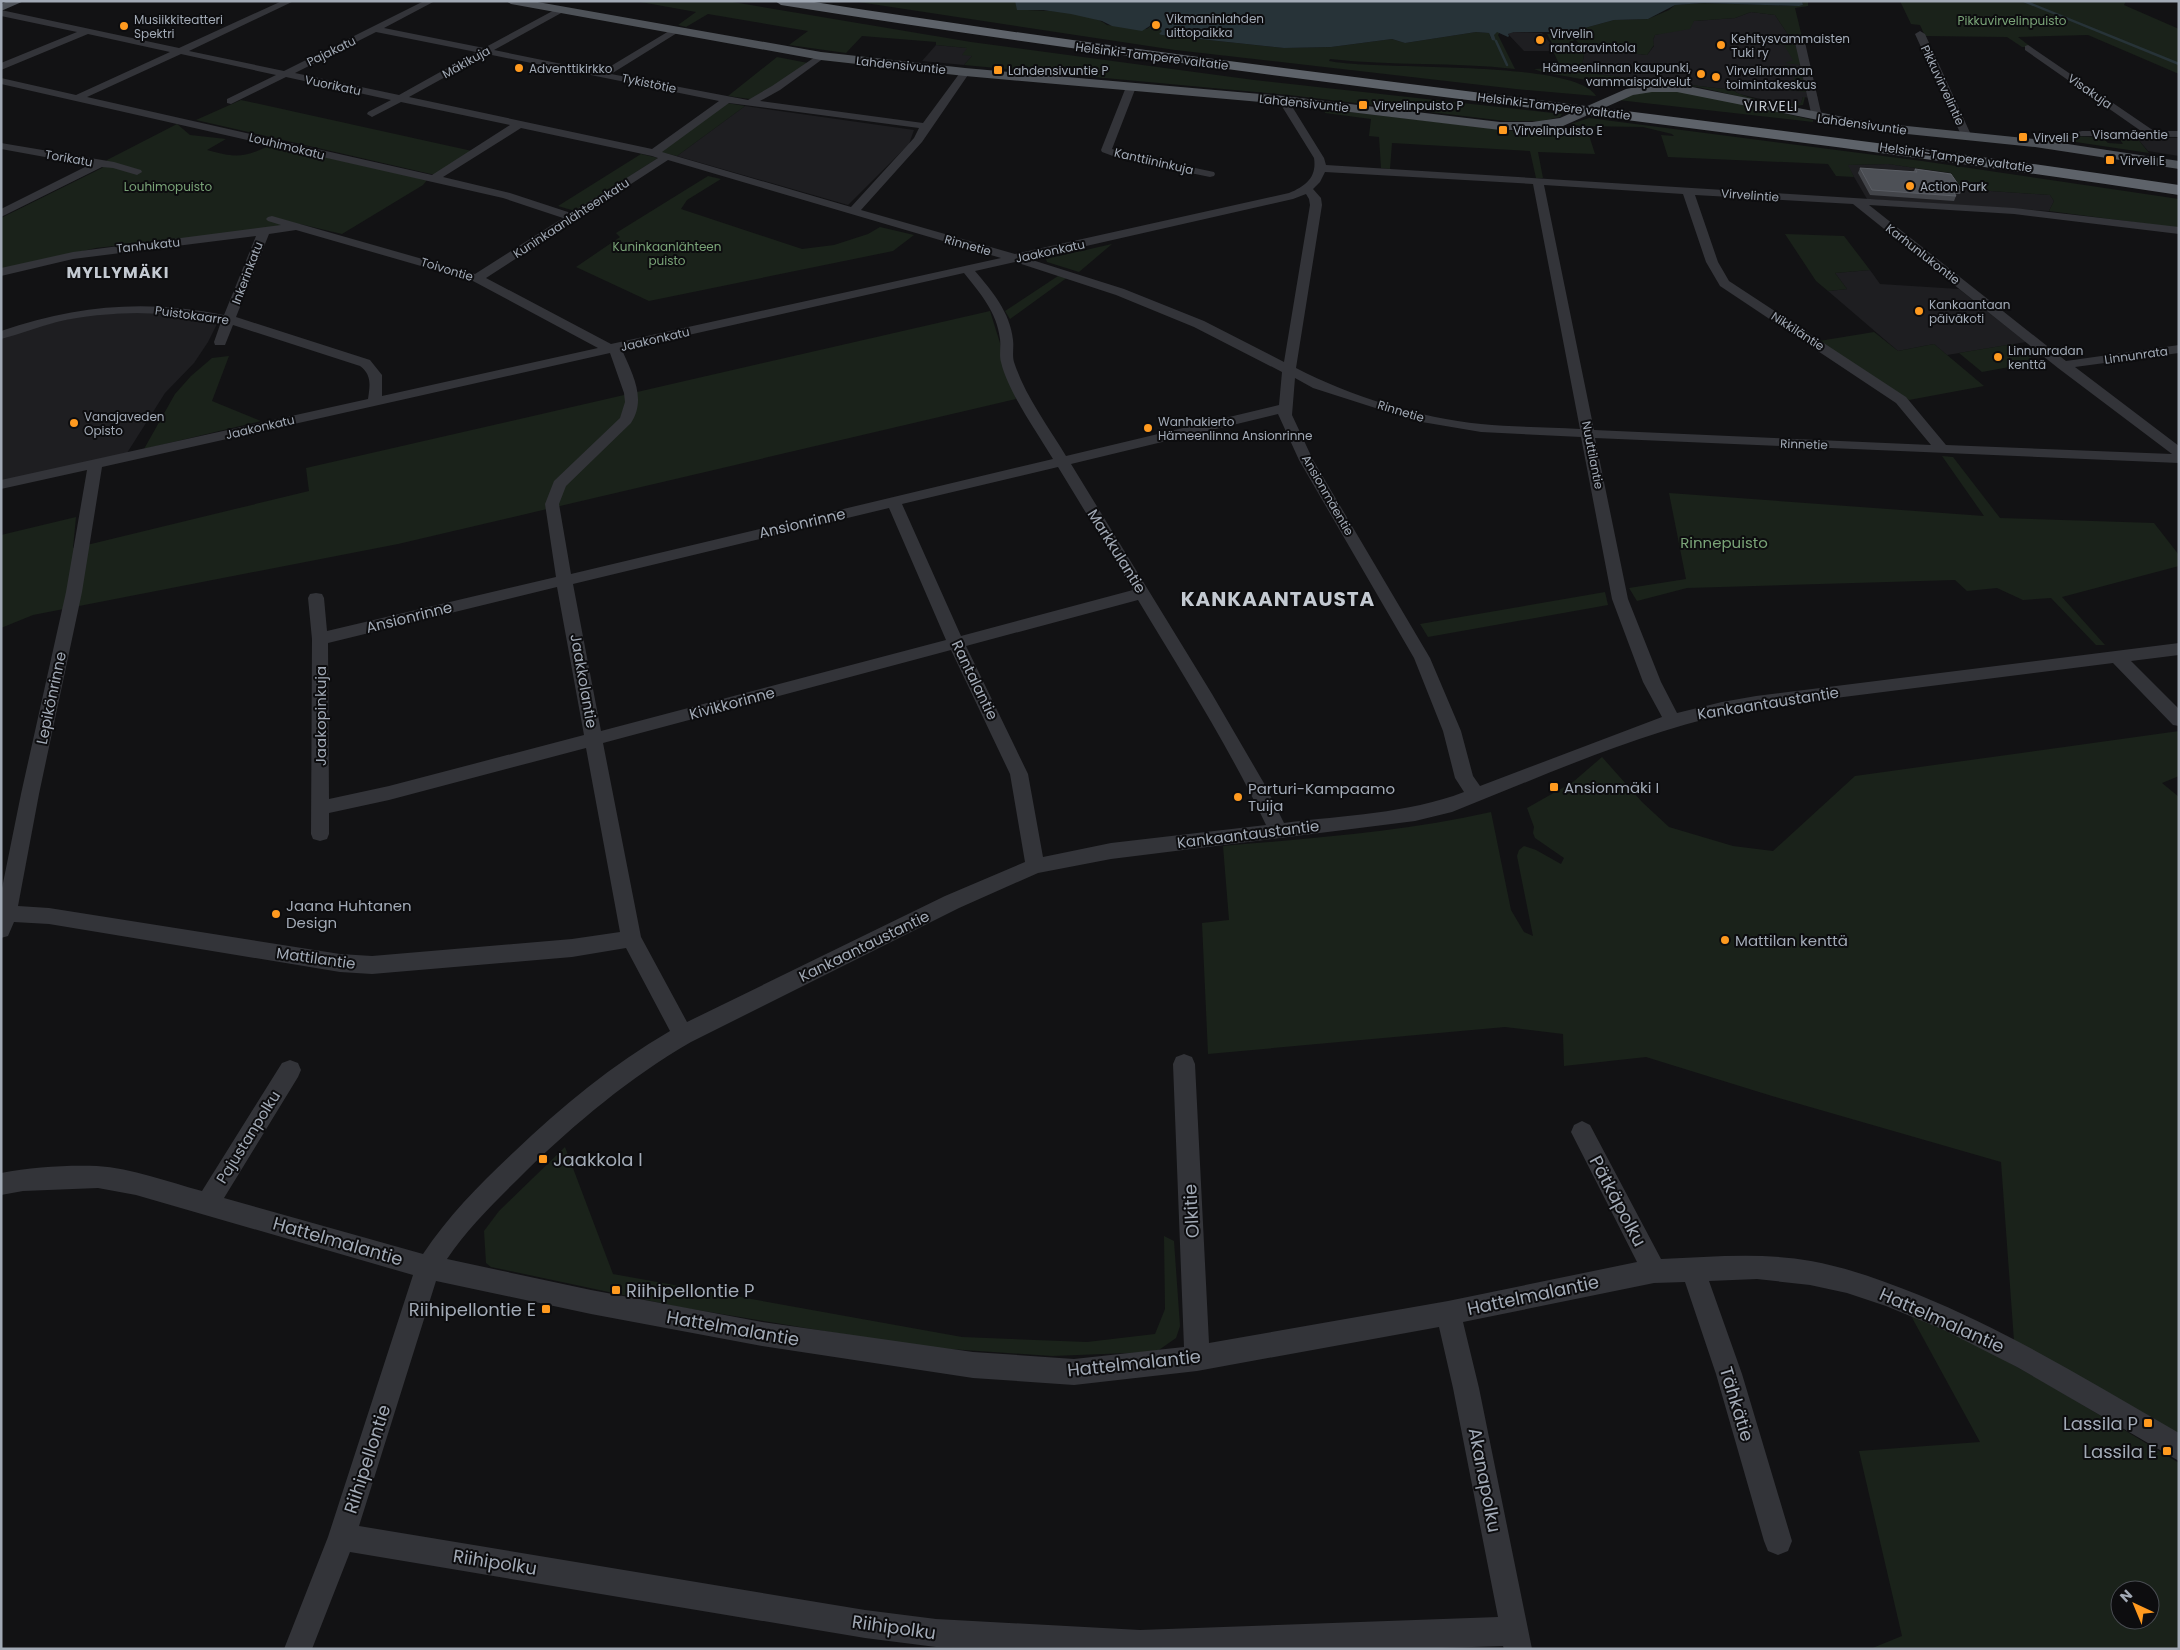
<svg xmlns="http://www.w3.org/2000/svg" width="2180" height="1650" font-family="Poppins,sans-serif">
  <rect width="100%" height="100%" fill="#121214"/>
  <path fill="#1e1e21" d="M1751,12L1775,15L1789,36L1802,37L1818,99L1803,97L1801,103L1792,105L1756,98L1739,94L1733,90L1587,73L1582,66L1585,48L1647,55L1654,46L1653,40L1655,35L1671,31L1694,21L1735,18Z
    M1514,32L1542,33L1550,43H1557L1559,51H1524L1508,34Z
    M936,45L967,48L972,56L964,65L922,61Z
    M745,106L914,130L909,144L848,205L677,156Z
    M2137,138H2179V156L2148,151Z
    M1888,164L1951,173L1962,189L2050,195L2054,201L2049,211L1867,199L1847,165Z
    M1870,270L1880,284L1959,289L2026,342L1947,355L1934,344L1898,351L1828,291L1847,289L1835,273Z
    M165,313L204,319L217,324L208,342L194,363L165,393L127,453L1,481V338L39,326L91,314Z"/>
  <path fill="#1a221a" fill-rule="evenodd" d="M635,1H727L971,42L1254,80L1562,114L1560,117L1541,121H1505L1289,95L964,65L972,56L962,55L967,48L936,45V42L862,36L846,53L789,45L808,31L708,14L686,27L678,25L696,12Z
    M852,1H1015L1018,10C1039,10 1090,11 1107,25L1147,29L1153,24H1160L1161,25L1157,28L1162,31V35L1284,48L1331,47L1392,39L1405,43L1476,32L1489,33L1491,38L1496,32H1500L1498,35L1515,69C1454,62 1392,66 1330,59L1329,61C1376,71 1574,59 1596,96L1516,89L1175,50Z
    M1802,1H1808V6L1795,8L1802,37L1789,36L1775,15L1751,12L1735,18L1694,21L1690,29L1655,35L1653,40L1654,45L1647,55L1585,48L1582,66L1587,73L1733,90C1743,99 1788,106 1801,103L1803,97H1805L1803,105L1786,107L1698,87L1655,83L1620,86L1542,72L1534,69L1561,68L1553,51H1559L1557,43H1552L1547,34H1570L1575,43L1579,44L1570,32L1614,20L1648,19L1669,10L1675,5L1704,3L1799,6L1803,5Z
    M1900,1H2126L2124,5L2179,29V74L2088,35L2018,37L2031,47H2022L2007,37L1925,36L1920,25L1911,24Z
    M1784,39L1794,41L1802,65L1785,63L1793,60L1784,45L1767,43Z
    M777,57L808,63L777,85L750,99L728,96Z
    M1786,65L1799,67L1806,92L1786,90V88H1797L1792,81L1795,77L1784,66Z
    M1671,91L1698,94L1813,120V122L1618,100L1641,92Z
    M241,100L472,151L435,175L196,120Z
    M727,103L745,106L677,156L660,152Z
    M1324,109L1514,131L1532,132L1564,127L1587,129L1595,154L1538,152L1543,178H1536L1530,151L1392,143L1390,169L1381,168L1379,137L1369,136L1371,119L1325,113Z
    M1589,118L1922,161L2179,199V228L2049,211L2054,201L2050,195L1962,189L1951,173L1888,164L1848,165L1854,177L1836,176L1828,164L1668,157L1661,135L1674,136L1672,134L1643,127L1580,126L1571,124Z
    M177,124L190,135L226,139L207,150C236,158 243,158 271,145L427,180L423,185L342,234L300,224L243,232L96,248L1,270V218L102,168L107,160Z
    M2061,135L2103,138L2108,143L2123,144L2118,137L2137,138L2149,153L2062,140Z
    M641,154L658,158L575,211L558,206Z
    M708,176L721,179L687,200L681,209L802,249L834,245L868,234L880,227L914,235L893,251L649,301L576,267L620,237L616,233Z
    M1785,234L1844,236L1870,270L1835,273L1847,289L1828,291L1816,281Z
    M1112,244L1079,272L1047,262L1046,259Z
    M1058,276L1068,277L1010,319L1005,311Z
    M990,311L1000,343L1002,358L1016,399L398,544L33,615L1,628V535L76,517L73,548L91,544L309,491L306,468Z
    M1874,332L1898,351L1934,344L1984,386L1909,400L1819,341Z
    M2013,344L2037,362L1982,372L1959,353Z
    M229,356L212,401L261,421L144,449L175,394L191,376L212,358Z
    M1942,456L1953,457L2000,518L2154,523L2179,555V566L2062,597L2105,645H2096L2051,598L2023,600L1997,588L1967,591L1955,580L1687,588L1637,601L1629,588L1686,579L1669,493L1984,516Z
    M1605,592L1608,605L1428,637L1420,624Z
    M2179,731V776L2162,783L2179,797V1437L2014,1341L2001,1162L1772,1096L1646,1057L1564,1066L1563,1034L1505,1027L1208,1054L1202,923L1229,920L1223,846C1313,838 1403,832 1491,812L1511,910L1524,932L1533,936L1517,856L1519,850L1524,846L1536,850L1561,864L1564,858L1535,838L1533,833L1534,827L1527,808L1573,782L1602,757L1642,802L1669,827L1733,846L1773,851L1855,776Z
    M565,1147L613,1274L962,1337L1087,1342L1155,1334L1165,1309L1164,1236L1174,1241L1180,1326L1176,1338L1156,1352L1052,1356L921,1347L679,1307L491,1267L486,1263L484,1231L499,1211Z
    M1910,1314C2005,1354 2091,1411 2179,1463V1649H1870L1902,1636L1859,1451L1980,1442ZM2120,1590H2150V1620H2120Z"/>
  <path fill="#273338" d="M1015,1H1802L1803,5L1799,6L1704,3L1675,5L1648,19L1614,20L1570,32H1514L1508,34L1509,36L1508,37L1497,32L1494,35L1496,41L1492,40L1489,33L1476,32L1405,43L1392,39L1331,47L1284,48L1162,35L1159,34L1162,31L1157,28L1161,26L1160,24H1153L1142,31L1112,26L1102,21L1071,14L1043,10H1017Z"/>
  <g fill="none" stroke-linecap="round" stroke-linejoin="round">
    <path stroke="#273338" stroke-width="2.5" d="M2024,1L2179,64
      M1496,41L1507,65"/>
    <path fill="#333439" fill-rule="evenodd" d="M282,1H294L189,51L284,71L424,1H435L384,28L484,48L560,7L565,10L563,12L494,50L601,72L674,28L677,29V33L611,74L748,100L772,86L821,53L826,56L824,58L780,90L760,101L923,123L962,70H968L970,72L922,142L861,210L1015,254L1289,193C1306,186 1317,177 1314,158L1278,100L1283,97L1288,100L1324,158L1326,165L2014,208L2179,227V234L2014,214L1869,205L2066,361L2179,345V353L2075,367L2179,446V463L1595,438L1628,599L1661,682L1677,713L1722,702L1756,696L2179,643V655L2131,661L2179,709V726L2173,725L2113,663L1756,708C1650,727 1551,773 1452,812L1415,821L1111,859L1038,873L959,908L691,1042C629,1078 577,1122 526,1171C498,1199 469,1226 447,1259L591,1290L762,1322L973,1352L1074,1359L1184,1347L1173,1064L1176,1057L1184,1054L1192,1057L1195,1064L1209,1343L1448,1301L1637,1262L1571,1132L1574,1125L1582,1121L1590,1125L1661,1259C1711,1257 1761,1252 1811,1261C1849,1268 1884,1281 1919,1295C2010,1332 2094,1384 2179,1433V1461L2017,1367L1944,1330L1886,1306L1847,1293L1810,1285L1757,1279L1709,1281L1742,1374L1792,1541L1788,1551L1778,1555L1768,1551L1764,1541L1716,1374L1685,1282L1654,1283L1463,1322L1479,1388L1532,1649H1504L1503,1646L1412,1649L936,1647L865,1638L350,1552L312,1649H284L328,1537L413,1275L136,1195L98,1188L23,1191L1,1195V1173C32,1167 66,1165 97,1166C132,1168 168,1182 202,1191L282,1063L290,1060L298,1063L301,1070L298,1077L224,1198L423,1254C449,1215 480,1184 514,1152C562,1106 612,1065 670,1031L626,948L572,957L372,974L340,972L49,924L14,922L8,936L1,938V893L21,794L66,592L87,470L1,489V480L368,399C370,385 372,375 360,366L233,325L225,345H215L214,342L221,322C167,311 111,310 57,322C38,327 20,334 1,339V331C77,305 146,299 224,315L256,236L73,259L1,276V268L73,252L281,225L268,221L266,219L268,217L272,216L475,274L563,218L503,198L1,84V78L76,95L170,52L88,34L1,70V63L77,32L1,16V10L179,48ZM376,32L476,52L399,95L295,73ZM181,54L276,75L227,99V103L231,104L286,77L391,100L368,112L367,114L372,117L401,102L510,125L432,175L87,97ZM487,54L719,101L652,149L409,97ZM729,103L919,128L914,138L851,207L662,152ZM521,128L652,156L658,158L571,213L510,193L443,177ZM668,160L1001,258L611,344L486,278ZM1325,172L1533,184L1580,429C1547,427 1513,427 1481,424C1420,418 1350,396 1296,368L1322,205L1321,198L1313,189L1320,182ZM1544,185L1683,194L1706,262L1720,286L1896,403L1931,445L1594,430ZM1306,194L1309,199L1310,205L1284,362L1204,321L1124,289L1029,259L1293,199ZM1695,195L1853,204L2058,368L2172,454L1946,445L1906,397L1729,281L1718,262ZM296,230L473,281L598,348L382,396V375L370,360L236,317L269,234ZM1015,262L1116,295L1194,327L1282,372L1279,405L1066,456C1048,426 1025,396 1014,362C1012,355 1014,347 1013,340C1010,312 992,291 975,271ZM964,273C980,293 997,312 1000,339C1001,346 999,355 1001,362C1008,392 1037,432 1053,459L571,574L559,504L566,486L631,423C647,399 632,373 622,350ZM610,353L624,393L625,402L620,418L554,481L545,504L556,577L327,631L324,598L322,594L316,593L310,594L308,598L312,639L311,834L313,839L320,841L327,839L329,834V813L389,800L586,748L620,932L572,939L372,956L340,954L49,908L18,906L39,794L82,592L102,467ZM1295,378L1313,388L1416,421L1481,432L1581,437L1612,599L1643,682L1662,717L1480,786L1473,776L1461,731L1430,658L1313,460L1292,415ZM1278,414L1299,460L1414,658L1443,731L1455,778L1464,792C1407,814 1344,815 1284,823L1265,785L1212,694L1071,464ZM1058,467L1133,590L961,636L902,504ZM889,508L946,640L601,731L573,584ZM557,587L584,735L389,786L329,799L328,643ZM1138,600C1182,673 1229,747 1266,825L1111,843L1043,857L1028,774L966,646ZM951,650L1010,774L1025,862L945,896L687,1022L641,937L603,743ZM436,1281L591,1314L762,1346L973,1378L1074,1385L1197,1371L1439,1327L1453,1388L1498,1617L1140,1630L936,1619L865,1610L359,1526Z
      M1920,31L1925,34L1972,137L1971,139L1967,140L1962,137L1915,34Z
      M1799,35L1804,38L1822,117L1817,120L1812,117L1794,38Z
      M2028,45L2154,131H2179V137L2078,136L2077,134L2078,132L2082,131H2141L2025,50V46Z
      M1131,84L1136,87L1112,149L1124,153L1214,172L1215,174L1214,176L1210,177L1121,159L1102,152L1101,150L1126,87Z
      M1,143L114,162L141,170L142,172L137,175L113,168L102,167L1,217V209L89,165L1,149Z"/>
    <path fill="#4e5258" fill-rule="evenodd" d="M8,1H24L1,11V4Z
      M506,1H532L821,52L965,68L1283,96L1500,122H1532L1560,118L1626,89L1652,84H1677L1868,122L2035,139L2179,161V169L2035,147L1868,130L1677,92H1652L1633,95L1563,126L1532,130H1500L1283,104L965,76L821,60L511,4Z"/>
    <path fill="#5e636a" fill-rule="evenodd" d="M775,1H808C1263,73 1723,117 2179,185V195C1714,125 1246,79 781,5Z"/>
  </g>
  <path fill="#43454a" d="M1860,168L1913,172L1915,169L1962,190L1960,194H1955L1956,196L1954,201L1870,195L1858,173Z"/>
  <path fill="#4d5056" stroke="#5b5e65" d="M1860,168L1917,172L1915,169L1951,174L1962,190L1952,189L1956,196L1872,190Z"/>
  <g fill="#ff9a1f" stroke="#0d0d0f" stroke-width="2">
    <circle cx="1156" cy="25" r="5"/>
    <circle cx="124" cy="26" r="5"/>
    <circle cx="1540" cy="40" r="5"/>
    <circle cx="1721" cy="45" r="5"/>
    <circle cx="519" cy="68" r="5"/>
    <rect x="993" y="65" width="10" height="10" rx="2.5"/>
    <circle cx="1701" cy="74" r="5"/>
    <circle cx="1716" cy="77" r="5"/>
    <rect x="1358" y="100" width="10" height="10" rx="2.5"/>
    <rect x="1498" y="125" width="10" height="10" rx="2.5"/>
    <rect x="2018" y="132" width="10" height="10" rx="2.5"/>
    <rect x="2105" y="155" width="10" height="10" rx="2.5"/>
    <circle cx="1910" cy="186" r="5"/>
    <circle cx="1919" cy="311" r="5"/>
    <circle cx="1998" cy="357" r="5"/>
    <circle cx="74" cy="423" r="5"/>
    <circle cx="1148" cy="428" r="5"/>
    <rect x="1549" y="782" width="10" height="10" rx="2.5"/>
    <circle cx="1238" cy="797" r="5"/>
    <circle cx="276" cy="914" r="5"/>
    <circle cx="1725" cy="940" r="5"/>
    <rect x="538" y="1154" width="10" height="10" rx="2.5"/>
    <rect x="611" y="1285" width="10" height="10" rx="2.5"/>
    <rect x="541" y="1304" width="10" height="10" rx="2.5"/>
    <rect x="2143" y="1418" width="10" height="10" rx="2.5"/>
    <rect x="2162" y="1446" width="10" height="10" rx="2.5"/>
  </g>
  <g text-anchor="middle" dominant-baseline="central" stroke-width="4" stroke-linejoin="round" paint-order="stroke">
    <g font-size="12" fill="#a2aab6" stroke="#0d0d0f" text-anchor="start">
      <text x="1166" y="18">Vikmaninlahden<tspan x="1166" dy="14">uittopaikka</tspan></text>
      <text x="134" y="19">Musiikkiteatteri<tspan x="134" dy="14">Spektri</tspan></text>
      <text x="1550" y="33">Virvelin<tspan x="1550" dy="14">rantaravintola</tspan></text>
      <text x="1731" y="38">Kehitysvammaisten<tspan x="1731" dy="14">Tuki ry</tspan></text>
      <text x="1691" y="67" text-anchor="end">Hämeenlinnan kaupunki,<tspan x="1691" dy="14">vammaispalvelut</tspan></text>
      <text x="529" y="68">Adventtikirkko</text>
      <text x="1008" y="70">Lahdensivuntie P</text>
      <text x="1726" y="70">Virvelinrannan<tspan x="1726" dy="14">toimintakeskus</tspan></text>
      <text x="1373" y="105">Virvelinpuisto P</text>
      <text x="1513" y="130">Virvelinpuisto E</text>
      <text x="2033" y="137">Virveli P</text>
      <text x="2120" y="160">Virveli E</text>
      <text x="1920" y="186">Action Park</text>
      <text x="1929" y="304">Kankaantaan<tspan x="1929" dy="14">päiväkoti</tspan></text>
      <text x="2008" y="350">Linnunradan<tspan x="2008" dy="14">kenttä</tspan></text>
      <text x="84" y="416">Vanajaveden<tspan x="84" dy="14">Opisto</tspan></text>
      <text x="1158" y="421">Wanhakierto<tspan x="1158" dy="14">Hämeenlinna Ansionrinne</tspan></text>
    </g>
    <g font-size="12" fill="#79a377" stroke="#0d0d0f">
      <text x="2012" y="20">Pikkuvirvelinpuisto</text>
      <text x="168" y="186">Louhimopuisto</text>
      <text x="667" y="246">Kuninkaanlähteen<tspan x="667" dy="14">puisto</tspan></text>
    </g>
    <g font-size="12" fill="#a2aab6" stroke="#0d0d0f">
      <text transform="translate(331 51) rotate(-26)">Pajakatu</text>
      <text transform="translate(1152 56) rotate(7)">Helsinki-Tampere valtatie</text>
      <text transform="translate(466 62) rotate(-29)">Mäkikuja</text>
      <text transform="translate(901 65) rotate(6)">Lahdensivuntie</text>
      <text transform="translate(649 83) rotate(12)">Tykistötie</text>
      <text transform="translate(333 85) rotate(12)">Vuorikatu</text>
      <text transform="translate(1943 85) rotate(65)">Pikkuvirvelintie</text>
      <text transform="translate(2090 91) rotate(35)">Visakuja</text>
      <text transform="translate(1304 103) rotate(6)">Lahdensivuntie</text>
      <text transform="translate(1554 106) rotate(7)">Helsinki-Tampere valtatie</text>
      <text transform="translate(1862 124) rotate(8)">Lahdensivuntie</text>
      <text x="2130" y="134">Visamäentie</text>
      <text transform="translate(287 146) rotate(14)">Louhimokatu</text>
      <text transform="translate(1956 157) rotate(8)">Helsinki-Tampere valtatie</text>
      <text transform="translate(69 158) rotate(10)">Torikatu</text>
      <text transform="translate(1154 161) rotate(13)">Kanttiininkuja</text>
      <text transform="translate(1750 195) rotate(4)">Virvelintie</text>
      <text transform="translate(571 218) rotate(-33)">Kuninkaanlähteenkatu</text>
      <text transform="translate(148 245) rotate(-6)">Tanhukatu</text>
      <text transform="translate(968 245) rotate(16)">Rinnetie</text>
      <text transform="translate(1050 251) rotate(-12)">Jaakonkatu</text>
      <text transform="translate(1923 254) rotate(38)">Karhunlukontie</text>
      <text transform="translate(447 269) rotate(17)">Toivontie</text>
      <text transform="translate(247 273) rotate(-69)">Inkerinkatu</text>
      <text transform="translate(192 315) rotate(8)">Puistokaarre</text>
      <text transform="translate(1798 331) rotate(33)">Nikkiläntie</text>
      <text transform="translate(655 339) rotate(-13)">Jaakonkatu</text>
      <text transform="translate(2136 355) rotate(-8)">Linnunrata</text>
      <text transform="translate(1401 411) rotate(17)">Rinnetie</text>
      <text transform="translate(260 427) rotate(-13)">Jaakonkatu</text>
      <text transform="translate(1804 444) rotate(2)">Rinnetie</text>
      <text transform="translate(1593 455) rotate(79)">Nuuttilantie</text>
      <text transform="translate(1328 495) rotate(60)">Ansionmäentie</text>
    </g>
    <g font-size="14" letter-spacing="1" fill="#c3c9d1" stroke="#0d0d0f">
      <text x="1771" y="106">VIRVELI</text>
    </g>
    <g font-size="15" fill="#a2aab6" stroke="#0d0d0f">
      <text transform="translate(802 523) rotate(-13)">Ansionrinne</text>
      <text transform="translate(1117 551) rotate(58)">Markkulantie</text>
      <text transform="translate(409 617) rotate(-14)">Ansionrinne</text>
      <text transform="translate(975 680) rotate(64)">Rantalantie</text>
      <text transform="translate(584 681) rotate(80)">Jaakkolantie</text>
      <text transform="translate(51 698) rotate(-78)">Lepikönrinne</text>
      <text transform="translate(732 703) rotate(-15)">Kivikkorinne</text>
      <text transform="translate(1768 703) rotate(-9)">Kankaantaustantie</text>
      <text transform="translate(320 716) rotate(-90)">Jaakopinkuja</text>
      <text transform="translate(1248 834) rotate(-7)">Kankaantaustantie</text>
      <text transform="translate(864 946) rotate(-26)">Kankaantaustantie</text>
      <text transform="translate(316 958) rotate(8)">Mattilantie</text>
      <text transform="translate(248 1137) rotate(-58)">Pajustanpolku</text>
    </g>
    <g font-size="15" fill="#79a377" stroke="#0d0d0f">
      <text x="1724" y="542">Rinnepuisto</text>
    </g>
    <g font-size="15" fill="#a2aab6" stroke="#0d0d0f" text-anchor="start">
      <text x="1564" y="787">Ansionmäki I</text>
      <text x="1248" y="788">Parturi-Kampaamo<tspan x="1248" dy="17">Tuija</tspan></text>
      <text x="286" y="905">Jaana Huhtanen<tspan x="286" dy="17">Design</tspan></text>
      <text x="1735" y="940">Mattilan kenttä</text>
    </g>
    <g font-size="16" font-weight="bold" letter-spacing="1" fill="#c3c9d1" stroke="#0d0d0f">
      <text x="118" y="272">MYLLYMÄKI</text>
    </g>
    <g font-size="18" fill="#a2aab6" stroke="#0d0d0f" text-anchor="end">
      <text x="553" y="1159" text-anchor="start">Jaakkola I</text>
      <text x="626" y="1290" text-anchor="start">Riihipellontie P</text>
      <text x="536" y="1309">Riihipellontie E</text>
      <text x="2138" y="1423">Lassila P</text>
      <text x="2157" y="1451">Lassila E</text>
    </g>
    <g font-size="18" fill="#a2aab6" stroke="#0d0d0f">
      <text transform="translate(1618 1201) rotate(62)">Pätkäpolku</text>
      <text transform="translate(1191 1211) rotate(-93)">Olkitie</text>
      <text transform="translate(338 1241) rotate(16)">Hattelmalantie</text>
      <text transform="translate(1533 1295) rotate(-12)">Hattelmalantie</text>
      <text transform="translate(1942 1320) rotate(24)">Hattelmalantie</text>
      <text transform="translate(733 1328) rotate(10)">Hattelmalantie</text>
      <text transform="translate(1134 1363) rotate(-6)">Hattelmalantie</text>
      <text transform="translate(1737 1404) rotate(73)">Tähkätie</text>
      <text transform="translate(367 1459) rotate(-72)">Riihipellontie</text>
      <text transform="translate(1485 1480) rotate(79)">Akanapolku</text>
      <text transform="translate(495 1562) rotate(9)">Riihipolku</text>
      <text transform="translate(894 1627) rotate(8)">Riihipolku</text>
    </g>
    <g font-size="20" font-weight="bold" letter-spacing="1" fill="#c3c9d1" stroke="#0d0d0f">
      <text x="1278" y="599">KANKAANTAUSTA</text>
    </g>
  </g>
  <rect width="2180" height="1650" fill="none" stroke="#a2aab6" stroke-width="5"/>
  <g transform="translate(2135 1605) rotate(316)"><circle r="24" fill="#0d0d0f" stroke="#494c52"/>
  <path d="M0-4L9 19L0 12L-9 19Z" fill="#ff9a1f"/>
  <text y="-8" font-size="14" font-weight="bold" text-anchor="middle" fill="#a2aab6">N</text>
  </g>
</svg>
